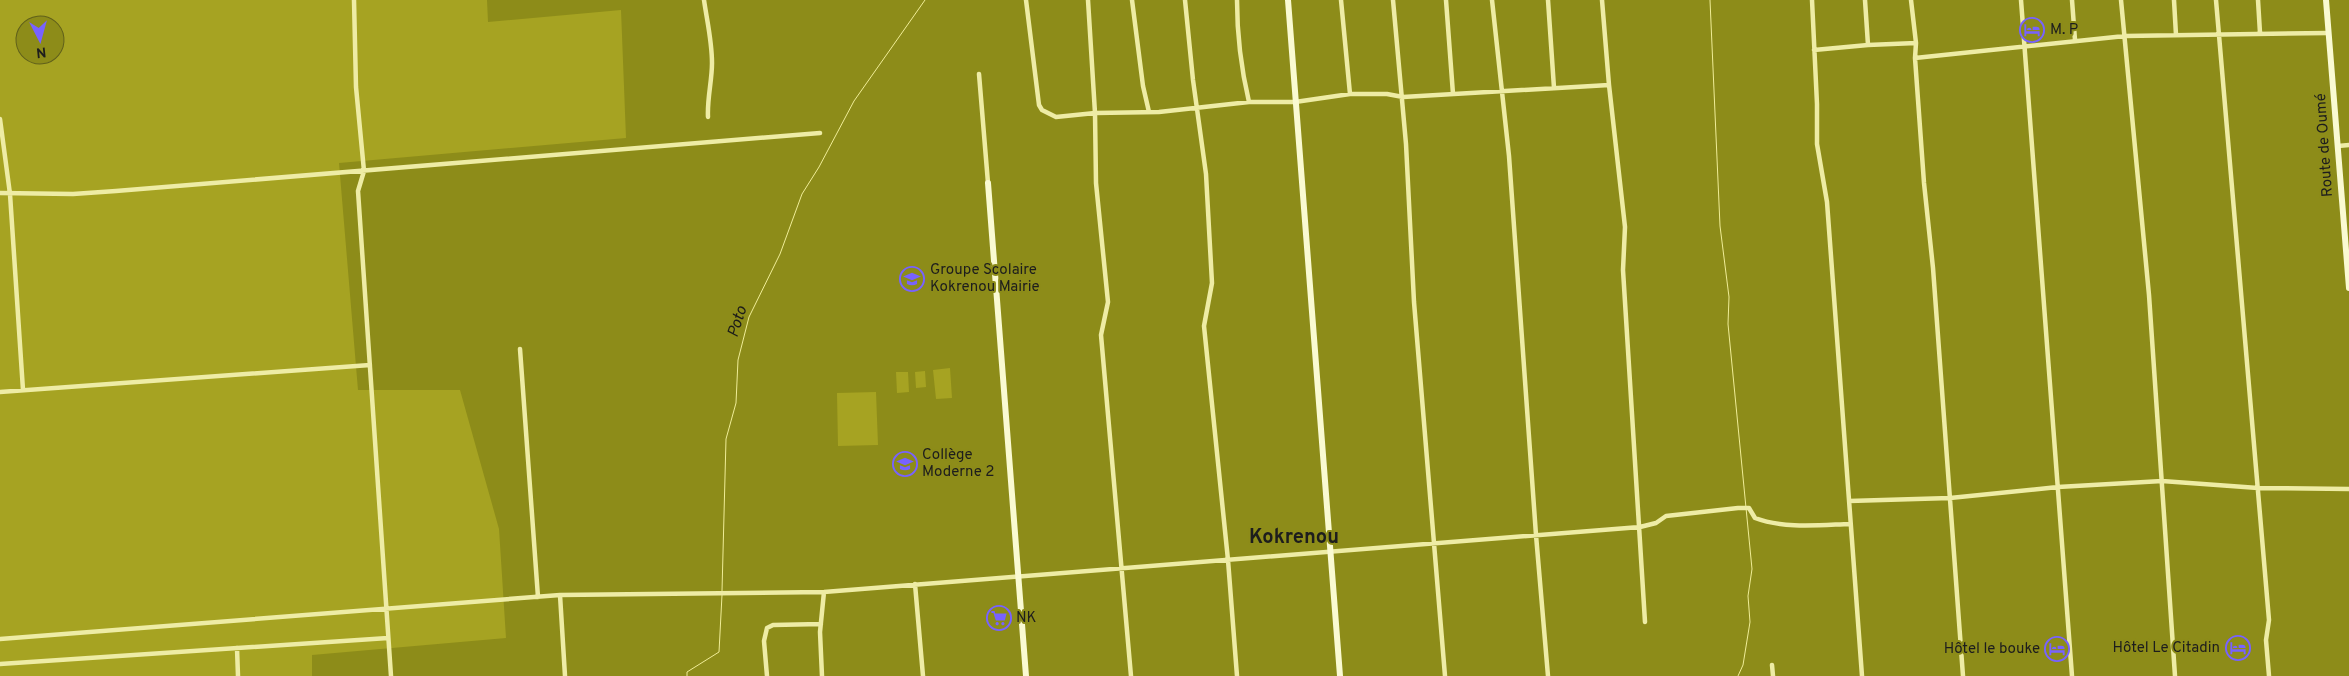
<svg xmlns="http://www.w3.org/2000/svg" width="2349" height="676" font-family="Overpass,sans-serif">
  <rect width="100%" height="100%" fill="#8d8c19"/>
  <path fill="#a6a322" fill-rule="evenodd" d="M0,0H487L488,22L621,10L626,138L339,163L358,390H460L499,529L506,638L312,655V676H0ZM25,25H55V55H25Z
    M950,368L952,398L936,399L933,370Z
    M925,371L926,387L916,388L915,372Z
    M896,372H908L909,392L897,393Z
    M876,392L878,445L838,446L837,393Z"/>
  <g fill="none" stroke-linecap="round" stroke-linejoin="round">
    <path stroke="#f0ed97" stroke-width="1" d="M1710,0L1720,226L1729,297L1728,324L1752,569L1748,596L1750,622L1743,665L1738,676
      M722,591L726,439L736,403L738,360L749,317L780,254L802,194L819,167L854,101L925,0
      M687,676V672L719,652L722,595"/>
    <path stroke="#eeeca5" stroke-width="4.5" d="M354,0L356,87L364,171L358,191L391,676
      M704,0C707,21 712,41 712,63C712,81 707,99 708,117
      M1026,0L1039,105L1042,110L1056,117L1095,113L1159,112L1249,102H1295L1350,94H1387L1403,97L1609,85
      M1088,0L1095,113L1096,183L1108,302L1101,335L1131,676
      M1132,0L1143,86L1149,112
      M1185,0L1193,80L1206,174L1212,283L1204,326L1228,560L1237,676
      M1237,0C1237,35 1241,68 1249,102
      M1341,0L1350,94
      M1393,0L1406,144L1414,302L1445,676
      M1446,0L1453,94
      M1492,0L1509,156L1536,535L1548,676
      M1548,0L1554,88
      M1602,0L1609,85L1625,227L1623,270L1645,622
      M1812,0L1817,104V144L1827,202L1862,676
      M1865,0L1868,45
      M1911,0L1916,43
      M2021,0L2072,676
      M2072,0L2075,40
      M2121,0L2149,295L2175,676
      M2174,0L2176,35
      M2216,0L2269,620L2266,640L2269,676
      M2258,0L2260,33
      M1814,50L1868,45L1916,43L1915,58L1924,183L1933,268L1963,676
      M1915,58L2125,36L2328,33
      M979,74L988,183
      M0,119L10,194L23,390
      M2338,146L2349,145
      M0,193L73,194L116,191L820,133
      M520,349L538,597
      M0,392L370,365
      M1849,501L1950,498L2058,487L2162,481L2258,488L2349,489
      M915,584L923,676
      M560,595L565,676
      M0,639L560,595L824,592L1640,527L1656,523L1666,516L1738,508H1749L1755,518C1784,529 1820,525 1850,524
      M237,648L238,676
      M0,664L388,638
      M1772,665L1773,676
      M767,676L764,641L767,628L773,625L821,624
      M822,676L820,632L824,592"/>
    <path stroke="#fafad2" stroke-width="6" d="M1288,0L1340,676
      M2326,0L2349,288
      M988,183L1026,676"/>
  </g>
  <defs>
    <symbol id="hotel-ring" viewBox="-11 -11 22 22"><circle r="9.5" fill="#8d8c19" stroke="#7862ff" stroke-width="1.5"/><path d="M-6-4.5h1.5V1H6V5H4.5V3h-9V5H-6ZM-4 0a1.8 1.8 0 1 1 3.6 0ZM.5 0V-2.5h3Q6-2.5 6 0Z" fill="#7862ff"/></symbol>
    <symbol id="school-ring" viewBox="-11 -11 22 22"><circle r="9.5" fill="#8d8c19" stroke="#7862ff" stroke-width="1.5"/><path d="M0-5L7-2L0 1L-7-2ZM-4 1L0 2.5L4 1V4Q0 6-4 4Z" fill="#7862ff"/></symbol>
    <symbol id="supermarket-ring" viewBox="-11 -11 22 22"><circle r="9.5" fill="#8d8c19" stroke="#7862ff" stroke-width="1.5"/><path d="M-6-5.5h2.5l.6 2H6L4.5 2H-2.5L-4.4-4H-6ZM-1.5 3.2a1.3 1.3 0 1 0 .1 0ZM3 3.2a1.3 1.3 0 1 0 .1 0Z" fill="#7862ff"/></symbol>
  </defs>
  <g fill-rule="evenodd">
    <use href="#hotel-ring" x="2018" y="16" width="28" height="28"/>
    <use href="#school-ring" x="898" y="265" width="28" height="28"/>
    <use href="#school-ring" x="891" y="450" width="28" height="28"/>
    <use href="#supermarket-ring" x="985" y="604" width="28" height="28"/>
    <use href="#hotel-ring" x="2224" y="634" width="28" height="28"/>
    <use href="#hotel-ring" x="2043" y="635" width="28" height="28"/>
  </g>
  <g text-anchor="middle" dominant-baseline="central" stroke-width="4" stroke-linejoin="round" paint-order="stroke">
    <g font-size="15" fill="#1d1d1d" stroke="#8d8c19" text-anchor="start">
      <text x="2050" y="30">M. P</text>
      <text x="930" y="270">Groupe Scolaire<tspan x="930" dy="17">Kokrenou Mairie</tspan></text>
      <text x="922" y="455">Collège<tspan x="922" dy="17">Moderne 2</tspan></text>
      <text x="1016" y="618">NK</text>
      <text x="2220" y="648" text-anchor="end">Hôtel Le Citadin</text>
      <text x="2040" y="649" text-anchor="end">Hôtel le bouke</text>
    </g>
    <g font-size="15" fill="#1d1d1d" stroke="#8d8c19">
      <text transform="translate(2325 145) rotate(-94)">Route de Oumé</text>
    </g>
    <g font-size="16" font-style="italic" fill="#1c1c19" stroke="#8d8c19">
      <text transform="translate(738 322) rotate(-72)">Poto</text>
    </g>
    <g font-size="20" font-weight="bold" fill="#1d1d1d" stroke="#8d8c19">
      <text x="1294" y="538">Kokrenou</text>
    </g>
  </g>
  <g transform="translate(40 40) rotate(174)"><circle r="24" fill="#8d8c19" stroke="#60601b"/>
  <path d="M0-4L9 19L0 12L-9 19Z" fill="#7862ff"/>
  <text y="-8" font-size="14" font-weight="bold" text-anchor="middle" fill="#1d1d1d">N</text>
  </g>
</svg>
